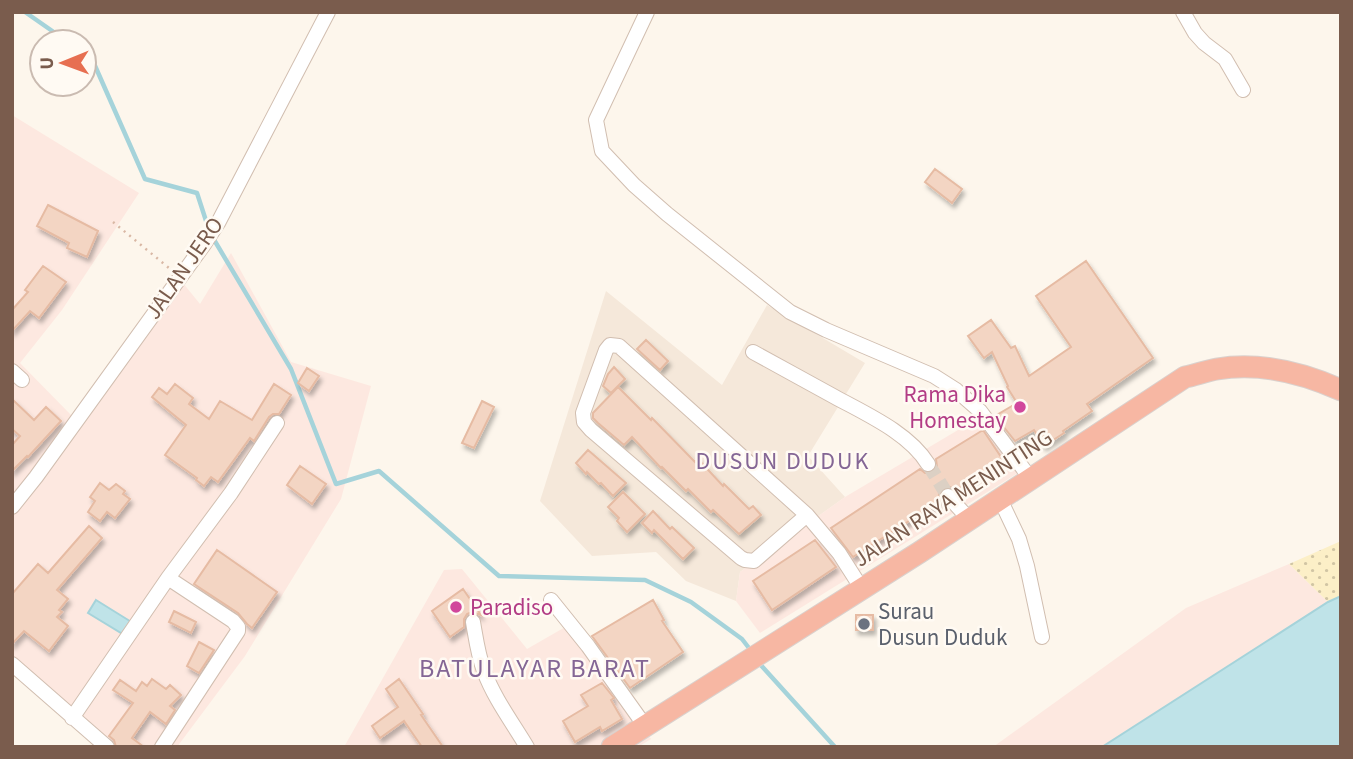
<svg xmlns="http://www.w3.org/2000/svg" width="1353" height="759" font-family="'Source Sans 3',sans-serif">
  <defs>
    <pattern id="sand-dots" width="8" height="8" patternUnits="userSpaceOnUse" patternTransform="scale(1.75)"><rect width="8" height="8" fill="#fcefc7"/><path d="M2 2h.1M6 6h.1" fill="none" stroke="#d1c5a4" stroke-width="1.8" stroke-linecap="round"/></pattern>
    <filter id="shadow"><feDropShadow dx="2.5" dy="4.5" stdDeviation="2" flood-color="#0004"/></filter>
  </defs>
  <rect width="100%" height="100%" fill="#fdf6ec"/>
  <path fill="#f5e8da" d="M606,291L722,385L767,305L865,363L808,456L845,497L740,572L736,601L686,581L656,552L592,556L540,501Z"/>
  <path fill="#fde8e0" d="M12,115L139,193L62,310L20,363L72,416L174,272L200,304L231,253L291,362L371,386L341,499L245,656L177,747H98L12,671Z
    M980,417L1018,473L760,633L736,601L740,572L845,497Z
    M1289,564L1328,602L1102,747H993L1186,608Z
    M462,569L527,649L567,626L651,739L638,747H344L444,570Z"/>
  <path fill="url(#sand-dots)" d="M1341,541V596L1328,602L1289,564Z"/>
  <path fill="#bfe3e8" stroke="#a5d3da" stroke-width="2" d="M1341,596V747H1102L1328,602Z
    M96,600L133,623L126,636L88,613Z"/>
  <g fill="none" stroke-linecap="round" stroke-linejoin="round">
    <path stroke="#a5d3da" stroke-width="4.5" d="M25,12L68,42
      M84,53L92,59L145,179L197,193L209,230
      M213,238L291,369L336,484L379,471L499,576L645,580L691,602L742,639L752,652
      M759,663L835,747"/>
  </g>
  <path fill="#f3d5c3" stroke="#e6bba3" stroke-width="2" filter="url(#shadow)" d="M935,169L962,189L952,203L925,182Z
    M48,205L98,231L87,257L67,248L69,243L37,226Z
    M1086,261L1153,358L1087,404L1092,411L1063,431L1064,433L1044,446L1034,430L1015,441L995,416L1017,403L1007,387L1008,386L992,352L984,358L968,336L991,320L1011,348L1015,346L1029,376L1071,347L1036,296Z
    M43,266L66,282L39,318L30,311L12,331V310L28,292L25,290Z
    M646,340L668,361L660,370L637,349Z
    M614,367L625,379L611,393L603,386L608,374Z
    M307,368L319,376L309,391L298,383Z
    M175,384L193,398L189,404L209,419L220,401L252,420L274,384L291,395L279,414H273L269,417L254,441L250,438L218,482L211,477L204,486L196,480L197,478L165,455L186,425L152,397L159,388L167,394Z
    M618,387L651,420L652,418L695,462L698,459L723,486L724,484L749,509L753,506L761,515L739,534L713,510L711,512L688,489L686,491L662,467L661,468L632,437L624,445L598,423L593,418V413Z
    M12,399L34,420L46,407L61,421L28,457L27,456L12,471V445L20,436L12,429Z
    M482,401L494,407L474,448L462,443Z
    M983,430L1003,460L956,490L950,487L942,488L939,494L940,501L853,557L831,528L920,469L925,473L933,472L937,467L936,459Z
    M588,450L626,483L613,496L601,483L599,484L587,472L586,474L576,463Z
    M300,466L326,484L312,504L287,485Z
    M100,483L109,490L116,484L125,491L123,494L130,499L115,518L107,512L100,521L88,512L95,501L90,497Z
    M623,492L645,514L627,532L617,521L619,518L608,507Z
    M653,511L670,529L672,527L694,548L683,559L654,530L652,533L642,523Z
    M89,526L102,538L57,590L68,599L59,610L62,612L57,617L68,626L49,651L24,631L12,644V594L38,564L48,573Z
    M815,540L836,567L772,610L753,581Z
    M217,550L277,592L252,628L247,624L238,613L194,584Z
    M463,589L481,615L472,612L467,614L464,619V627L450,637L432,611Z
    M653,600L664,620L662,621L683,652L630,688L592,636Z
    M174,611L196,622L191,633L169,622Z
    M856,615H873V630H856Z
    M199,642L214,650L199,673L187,666Z
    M152,679L166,689L170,685L181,695L170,706L175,710L166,724L150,712L132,738L144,747H116L114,740L109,736L133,703L113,690L120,680L136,691L142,682L147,686Z
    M399,679L423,714L421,715L443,747H422L404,721L380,738L372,726L398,707L386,689Z
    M602,683L614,698L611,700L622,719L602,731L600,727L575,742L563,721L588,706L581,695Z"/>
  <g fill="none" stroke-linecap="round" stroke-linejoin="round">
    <path stroke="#dcd0c4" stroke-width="14" stroke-dasharray="14 7" stroke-linecap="butt" d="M928,464L948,496"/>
    <defs>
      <path id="minor" d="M647,12L596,120L602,151L634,185L667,214L790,312L826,330L934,376L956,390L980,411L1031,479
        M1183,12L1195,33L1204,43L1225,59L1243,90
        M753,352C780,367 808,382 835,397C866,414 909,433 928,464
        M12,371L22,380
        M948,496L969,519
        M1000,499L1019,539L1027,566L1042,637
        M12,507L36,477L205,243L218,223L328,12
        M807,515L754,561L745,560L741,558L591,430L584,422L583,413L606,350L610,345L619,346L807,515L839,553L862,589
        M551,600L588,646L645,726
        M473,622C476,639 478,655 484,671C494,698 512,722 527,747
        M12,664L107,747
        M72,718L168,578
        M162,747L238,631V627L233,621L168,578L231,493L277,423"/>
      <path id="highway" d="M612,747L920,552L1185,377C1195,375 1206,371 1217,369C1259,362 1303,373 1341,390"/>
    </defs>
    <use href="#minor" stroke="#d1beb0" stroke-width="16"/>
    <use href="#highway" stroke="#dad1cd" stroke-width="23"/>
    <path stroke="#d9b8a5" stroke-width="2.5" stroke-dasharray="2 5" stroke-linecap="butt" d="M113,222L169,268"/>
    <use href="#minor" stroke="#fff" stroke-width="14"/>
    <use href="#highway" stroke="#f7b7a3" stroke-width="21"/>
  </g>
  <g fill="#d1479c" stroke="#fffaf3" stroke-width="2.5">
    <circle cx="1020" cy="407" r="7"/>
    <circle cx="456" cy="607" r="7"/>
  </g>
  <circle fill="#6b7280" stroke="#fffaf3" stroke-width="2.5" cx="864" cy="624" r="7"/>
  <g text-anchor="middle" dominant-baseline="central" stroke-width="5" stroke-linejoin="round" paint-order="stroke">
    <g font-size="23" fill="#7a5c4d" stroke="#fffaf3">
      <text transform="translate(184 268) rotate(-55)">JALAN JERO</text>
      <text transform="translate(953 498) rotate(-33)">JALAN RAYA MENINTING</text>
    </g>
    <g font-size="23" fill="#b23c85" stroke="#fffaf3" text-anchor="end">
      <text x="1006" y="394">Rama Dika<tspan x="1006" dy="26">Homestay</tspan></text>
      <text x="470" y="607" text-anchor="start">Paradiso</text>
    </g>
    <g font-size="23" fill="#5b616d" stroke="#fffaf3" text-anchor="start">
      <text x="878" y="611">Surau<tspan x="878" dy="26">Dusun Duduk</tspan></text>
    </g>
    <g font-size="24" letter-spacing="2" fill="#846695" stroke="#fffaf3">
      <text x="783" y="461">DUSUN DUDUK</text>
    </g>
    <g font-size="26" letter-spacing="2" fill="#846695" stroke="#fffaf3">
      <text x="535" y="668">BATULAYAR BARAT</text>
    </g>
  </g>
  <rect width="1353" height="759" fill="none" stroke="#7a5c4d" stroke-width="28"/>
  <g transform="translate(63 63) rotate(269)"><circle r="33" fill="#fffaf3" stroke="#cabbb1" stroke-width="2"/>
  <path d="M0-5L12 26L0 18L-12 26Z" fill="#e76f51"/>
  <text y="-10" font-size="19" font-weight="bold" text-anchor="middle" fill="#7a5c4d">U</text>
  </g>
</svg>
